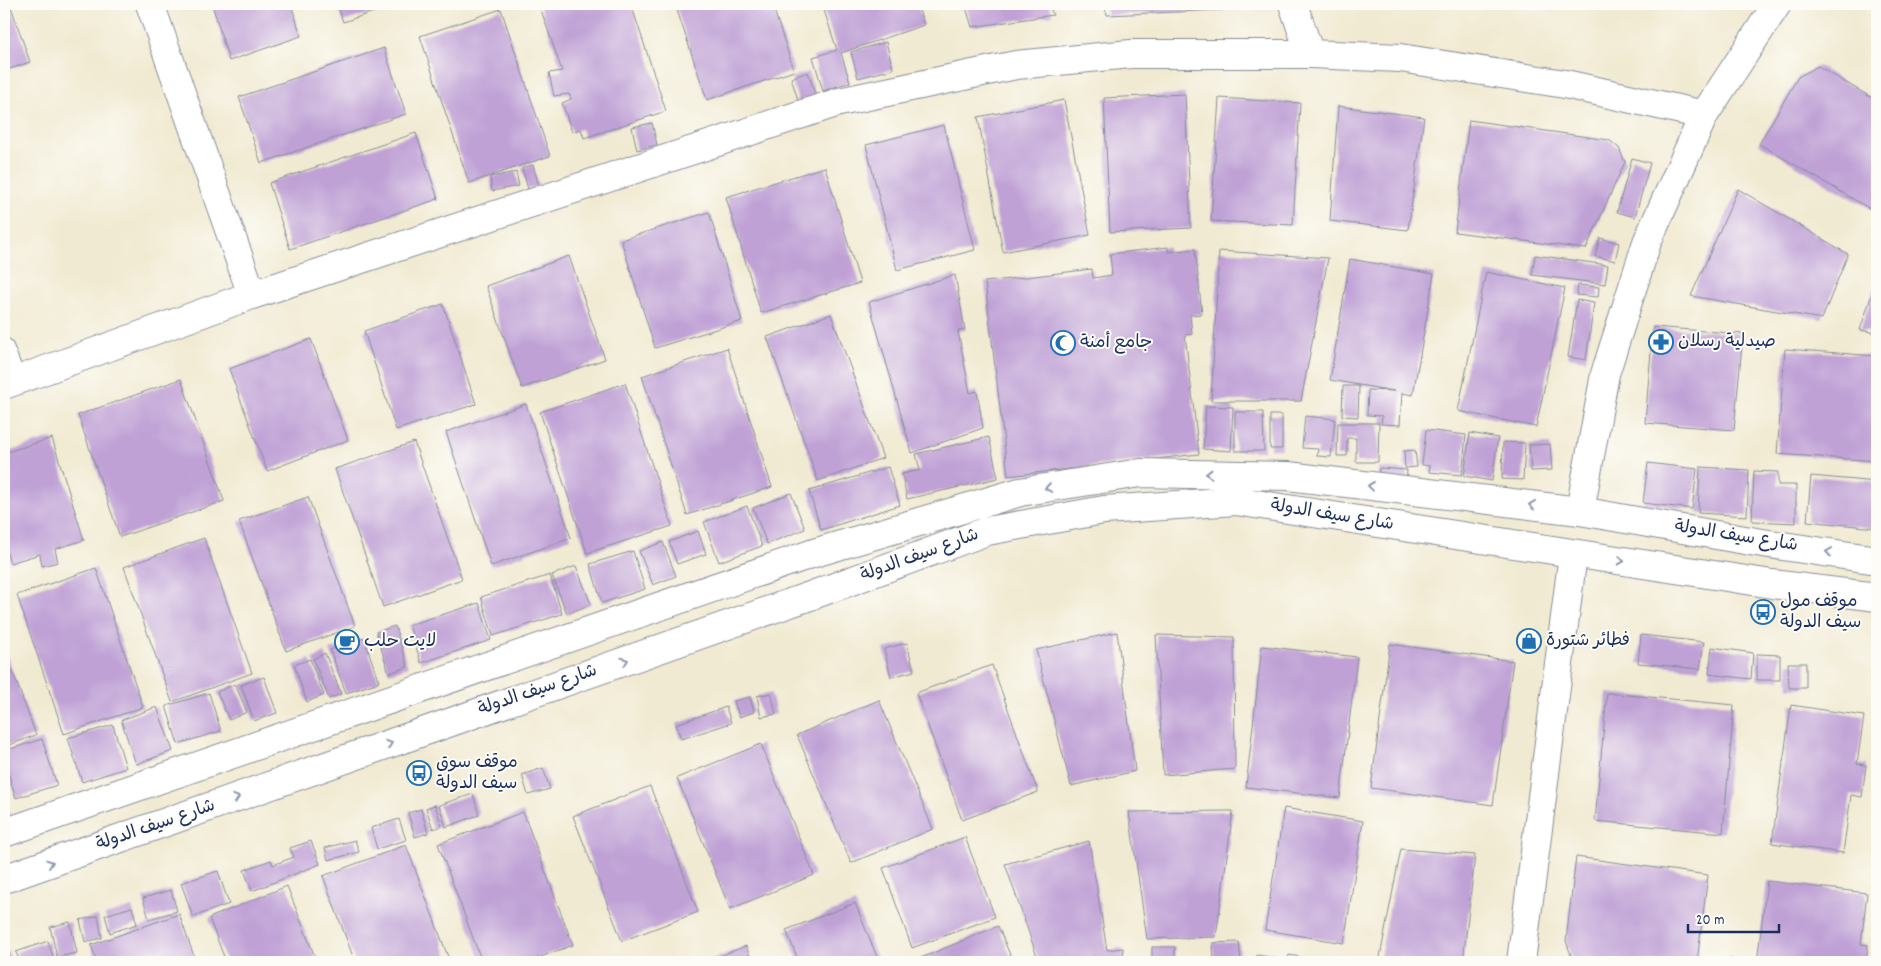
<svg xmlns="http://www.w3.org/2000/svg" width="1881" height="966" font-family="Dekko,'Playpen Sans Arabic',sans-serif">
  <rect width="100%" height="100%" fill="#fdfcf7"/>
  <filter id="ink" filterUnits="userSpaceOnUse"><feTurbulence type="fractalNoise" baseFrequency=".02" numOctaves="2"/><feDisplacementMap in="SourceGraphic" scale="10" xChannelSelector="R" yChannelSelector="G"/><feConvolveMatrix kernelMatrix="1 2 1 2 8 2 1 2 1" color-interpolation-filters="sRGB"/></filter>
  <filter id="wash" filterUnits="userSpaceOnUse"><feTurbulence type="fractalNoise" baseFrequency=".0096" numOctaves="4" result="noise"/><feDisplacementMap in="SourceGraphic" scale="20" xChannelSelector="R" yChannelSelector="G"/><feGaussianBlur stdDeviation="1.12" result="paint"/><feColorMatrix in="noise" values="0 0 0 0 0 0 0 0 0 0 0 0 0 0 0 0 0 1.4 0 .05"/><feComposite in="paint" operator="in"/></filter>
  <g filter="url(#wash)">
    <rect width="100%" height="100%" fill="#f1ead2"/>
    <g id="blocks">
      <path fill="#bfa1d6" d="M4,4H10L30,62L4,71Z
        M212,4H291L301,36L229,61Z
        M337,4H398L343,22Z
        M539,4H631L666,111L584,138L581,129L572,132L562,103L571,99L569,94L554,96L549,73L562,71Z
        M675,4H772L794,71L707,100Z
        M822,4H917L924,25L841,53L850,82L823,91L813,57L837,50Z
        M965,4H1049L1053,15L972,27Z
        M1104,4H1237L1221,10L1107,15Z
        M501,9L550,156L469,183L420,36Z
        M886,42L893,69L858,78L851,52Z
        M384,48L406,114L261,163L239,97Z
        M1818,66L1877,101V201L1872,210L1759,144L1798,77Z
        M808,72L816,97L799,103L791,78Z
        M1185,94L1191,228L1110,232L1104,98Z
        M1219,98L1300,103L1293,225L1211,221Z
        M1064,100L1090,235L1003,252L978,117Z
        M1338,106L1424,117L1408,230L1330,221Z
        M1469,120L1609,140L1619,148L1625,162L1586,249L1455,232Z
        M652,123L657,145L637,150L632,127Z
        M944,125L975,250L897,270L866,145Z
        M416,133L438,199L290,249L269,183Z
        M1632,158L1650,163L1635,217L1617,212Z
        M533,165L539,186L528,189L522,168Z
        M825,167L860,283L761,313L726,197Z
        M516,172L519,186L492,191L490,177Z
        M1738,189L1848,254L1822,319L1691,296Z
        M709,212L742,321L655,348L621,240Z
        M1600,238L1619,243L1615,261L1595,256Z
        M1168,247V252L1195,249L1202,314L1190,315L1192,334L1185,335L1199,454L1008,476L985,282L1092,269L1093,278L1112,275L1110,254Z
        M1219,251L1328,258L1301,401H1211Z
        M1535,255L1608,265L1605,284L1532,275Z
        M569,256L605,359L522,388L486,286Z
        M1350,259L1434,274L1413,395L1402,393L1400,425L1381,424L1382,416L1367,415L1368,390L1394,391L1330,380Z
        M1486,272L1565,288L1536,427L1458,411Z
        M955,275L965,330L958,331L970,393L977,391L983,428L912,453L869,302Z
        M1877,279V333L1860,330Z
        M1578,285L1599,287L1598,297L1577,295Z
        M1577,300L1594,303L1586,360L1568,357Z
        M443,304L476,404L396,430L364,331Z
        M831,314L883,458L818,481L767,337Z
        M1653,327L1743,334L1734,430L1645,423Z
        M311,339L348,440L267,471L229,369Z
        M727,348L772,487L687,515L642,376Z
        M1785,349L1877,356V461L1777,454Z
        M181,379L224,501L120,537L78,415Z
        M625,383L672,526L587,553L540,412Z
        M1343,386H1359L1358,417L1342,416Z
        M526,404L571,538L491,566L446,432Z
        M1206,406L1233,407L1231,451L1203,449Z
        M1235,412H1263L1264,451H1235Z
        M1270,415H1282V449H1270Z
        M1305,416L1335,419L1331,457L1317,456L1318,449L1302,448Z
        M1338,423H1379L1378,462H1356V438H1347V456H1337Z
        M1426,430L1466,435L1462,475L1429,472L1430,466L1422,465Z
        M1470,433L1498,438L1492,481L1464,476Z
        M989,437L998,478L907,499L902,474L920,470L916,454Z
        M52,438L84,540L55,549L58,562L42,566L40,554L10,563L4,543V453Z
        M414,442L462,579L383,607L335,469Z
        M1503,442L1525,443L1523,480L1502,479Z
        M1550,444L1552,470L1531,471L1529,445Z
        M1415,450L1417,467L1405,468L1404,451Z
        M1648,463L1697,469L1692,509L1643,503Z
        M888,467L900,505L821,530L809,491Z
        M1700,467L1749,470L1747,516L1698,513Z
        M1379,468L1407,470L1406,483L1378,481Z
        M1754,471L1778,472V485H1796V523L1752,521Z
        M1811,476L1877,482L1876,528L1807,521Z
        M791,493L805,529L767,544L753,508Z
        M308,497L355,626L286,651L239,521Z
        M747,506L762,546L719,562L704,522Z
        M698,531L706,554L677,564L669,542Z
        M204,538L252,673L172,702L124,567Z
        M663,542L676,576L653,585L639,551Z
        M633,551L645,589L602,603L590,564Z
        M576,566L591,604L567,614L552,575Z
        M96,568L143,707L64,734L17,595Z
        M550,575L562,614L493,636L481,597Z
        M479,603L491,640L421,663L409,625Z
        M395,626L408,667L389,673L376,632Z
        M1117,632L1135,771L1071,786L1036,650Z
        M1156,635L1234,637L1235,769L1163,775Z
        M1641,635L1704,642L1700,669L1638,663Z
        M364,638L379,682L346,693L330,650Z
        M907,643L914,671L891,677L884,649Z
        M1390,644L1513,661L1493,805L1371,788Z
        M1262,646L1357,657L1340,798L1246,787Z
        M1712,647L1753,653L1751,679L1709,674Z
        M4,648L36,735L4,747Z
        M325,653L341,694L329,699L313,659Z
        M1757,654L1780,655V680H1757Z
        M310,659L324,695L307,702L294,665Z
        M1788,663H1806V688H1789Z
        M992,665L1038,792L962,820L916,693Z
        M264,677L277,713L254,721L241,685Z
        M235,684L247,712L229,720L217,692Z
        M209,693L221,731L178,744L166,706Z
        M771,693L776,714L761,717L757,696Z
        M1607,693L1734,705L1723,833L1595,821Z
        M750,697L754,712L739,717L734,701Z
        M879,700L933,829L851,863L797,735Z
        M1791,705L1864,716L1857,764L1866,765L1862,797L1851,795L1843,853L1772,843Z
        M157,707L173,751L136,764L121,720Z
        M726,707L731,723L681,739L676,724Z
        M113,725L126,768L82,782L68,738Z
        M42,739L57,785L16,798L4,760V751Z
        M761,744L814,875L730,909L677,778Z
        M543,768L550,789L528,795L522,775Z
        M650,786L698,912L622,941L573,816Z
        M473,794L479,815L446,827L439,805Z
        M4,798L11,820L4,822Z
        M435,805L442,826L433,829L426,808Z
        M1284,808L1363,821L1344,943L1265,930Z
        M421,809L428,833L415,837L408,813Z
        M1233,811L1216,937L1147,939L1129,812Z
        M523,812L573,945L527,962H482L438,844Z
        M399,819L406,840L377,849L371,828Z
        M965,837L995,917L912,948L883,868Z
        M355,840L359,852L328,860L325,848Z
        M311,841L320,864L252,891L244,870L271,860L273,865L294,857L290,848Z
        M1089,841L1107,950L1123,948L1124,962H1096L1095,956L1078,962H1039L1005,864Z
        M406,845L450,962H355L323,876Z
        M1401,849L1475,855L1463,962H1379Z
        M1576,857L1708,875L1697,962H1578L1572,958L1566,941Z
        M218,871L229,904L193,917L181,883Z
        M1767,881L1867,893L1861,944L1868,945L1866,962H1757Z
        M287,886L317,962H226L209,918Z
        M171,890L177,911L149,919L143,898Z
        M855,903L879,962H799L786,930Z
        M132,907L137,924L110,933L105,915Z
        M179,914L196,962H97L91,945Z
        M98,916L102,938L85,942L80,920Z
        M70,922L77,953L57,957L50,927Z
        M998,926L1013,962H923L921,958Z
        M48,941L54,960L47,962H20L16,952Z
        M1239,942L1241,962H1214L1213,943Z
        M746,946L752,962H704Z
        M1152,947H1175V962H1152Z
        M7,949L12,962H4V950Z
        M1257,955L1288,960L1289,955L1300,957V962H1255Z
        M1716,958L1732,959V962H1715Z"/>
    </g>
  </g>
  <g filter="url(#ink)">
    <use href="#blocks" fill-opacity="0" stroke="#868c98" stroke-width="1"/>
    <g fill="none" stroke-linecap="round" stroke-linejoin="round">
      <defs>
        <path id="service" d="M4,347L17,380"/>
        <path id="minor" d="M150,4L252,295
          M1293,4L1310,54
          M4,385L252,295L839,102L1016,65L1131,54H1310L1400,58L1565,84L1704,115"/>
        <path id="tertiary" d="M1580,511L1605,374L1647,242L1704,115L1777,4
          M1521,962L1573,554"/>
        <path id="primary" d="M4,833L814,553L1020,492L1140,473L1288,476L1580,511L1756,542L1877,560
          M4,879L810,596L987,531L1104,510L1236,501L1772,584L1877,597"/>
      </defs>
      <use href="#service" stroke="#868c98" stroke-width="20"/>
      <use href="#minor" stroke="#868c98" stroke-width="30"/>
      <use href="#tertiary" stroke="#868c98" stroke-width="30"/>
      <use href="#primary" stroke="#868c98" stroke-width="30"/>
      <use href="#service" stroke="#fff" stroke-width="18"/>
      <use href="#minor" stroke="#fff" stroke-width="28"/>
      <use href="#tertiary" stroke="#fff" stroke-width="28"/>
      <use href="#primary" stroke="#fff" stroke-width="28"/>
    </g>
    <defs><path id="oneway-chevron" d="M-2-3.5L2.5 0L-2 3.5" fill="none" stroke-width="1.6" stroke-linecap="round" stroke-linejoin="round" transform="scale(1.25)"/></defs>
    <g stroke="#8d97ae">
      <use href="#oneway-chevron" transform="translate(1209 474) rotate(-179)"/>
      <use href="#oneway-chevron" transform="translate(1371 486) rotate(-173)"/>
      <use href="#oneway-chevron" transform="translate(1048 488) rotate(171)"/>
      <use href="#oneway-chevron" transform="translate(1532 505) rotate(-173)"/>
      <use href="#oneway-chevron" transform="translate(1829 552) rotate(-172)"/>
      <use href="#oneway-chevron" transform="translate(1621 561) rotate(9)"/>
      <use href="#oneway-chevron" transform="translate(625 661) rotate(-19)"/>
      <use href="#oneway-chevron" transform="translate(389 744) rotate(-19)"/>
      <use href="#oneway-chevron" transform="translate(236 798) rotate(-19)"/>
      <use href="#oneway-chevron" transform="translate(50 863) rotate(-19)"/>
    </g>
  </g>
  <defs>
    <symbol id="pharmacy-ring" viewBox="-11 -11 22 22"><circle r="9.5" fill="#fdfcf7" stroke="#1f6fb2" stroke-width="1.5"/><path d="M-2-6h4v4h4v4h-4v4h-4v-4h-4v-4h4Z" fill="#1f6fb2"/></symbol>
    <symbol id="mosque-ring" viewBox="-11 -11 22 22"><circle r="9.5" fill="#fdfcf7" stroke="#1f6fb2" stroke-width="1.5"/><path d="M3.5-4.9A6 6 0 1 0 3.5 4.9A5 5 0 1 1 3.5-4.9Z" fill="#1f6fb2"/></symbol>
    <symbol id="bus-ring" viewBox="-11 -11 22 22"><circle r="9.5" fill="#fdfcf7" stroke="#1f6fb2" stroke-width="1.5"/><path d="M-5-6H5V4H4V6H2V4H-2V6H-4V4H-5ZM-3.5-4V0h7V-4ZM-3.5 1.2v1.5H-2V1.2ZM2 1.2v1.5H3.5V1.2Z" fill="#1f6fb2"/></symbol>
    <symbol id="shop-ring" viewBox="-11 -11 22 22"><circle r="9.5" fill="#fdfcf7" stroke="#1f6fb2" stroke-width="1.5"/><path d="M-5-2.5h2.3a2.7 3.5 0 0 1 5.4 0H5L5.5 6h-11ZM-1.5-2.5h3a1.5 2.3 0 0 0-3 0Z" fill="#1f6fb2"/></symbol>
    <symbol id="cafe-ring" viewBox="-11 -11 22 22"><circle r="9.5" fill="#fdfcf7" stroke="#1f6fb2" stroke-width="1.5"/><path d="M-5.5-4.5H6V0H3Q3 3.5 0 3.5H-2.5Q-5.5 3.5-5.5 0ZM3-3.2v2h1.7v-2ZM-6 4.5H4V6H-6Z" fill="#1f6fb2"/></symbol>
  </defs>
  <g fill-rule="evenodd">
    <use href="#pharmacy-ring" x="1647" y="328" width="28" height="28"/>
    <use href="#mosque-ring" x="1049" y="329" width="28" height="28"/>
    <use href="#bus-ring" x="1749" y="598" width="28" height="28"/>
    <use href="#shop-ring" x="1515" y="627" width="28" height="28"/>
    <use href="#cafe-ring" x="333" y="628" width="28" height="28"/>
    <use href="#bus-ring" x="405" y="759" width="28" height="28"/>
  </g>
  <g text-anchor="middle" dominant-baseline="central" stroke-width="4" stroke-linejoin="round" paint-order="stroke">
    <g font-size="18" fill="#1b2f5e" stroke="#fdfcf7" text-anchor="start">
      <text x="1678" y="342">صيدلية رسلان</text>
      <text x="1080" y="343">جامع أمنة</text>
      <text x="1780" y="602">موقف مول<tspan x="1780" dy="21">سيف الدولة</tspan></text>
      <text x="1546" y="641">فطائر شتورة</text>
      <text x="364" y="642">لايت حلب</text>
      <text x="436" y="763">موقف سوق<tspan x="436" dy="21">سيف الدولة</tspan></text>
    </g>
    <g font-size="18" fill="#1b2f5e" stroke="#fdfcf7">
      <text transform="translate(1332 516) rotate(9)">شارع سيف الدولة</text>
      <text transform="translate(1736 537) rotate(9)">شارع سيف الدولة</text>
      <text transform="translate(920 556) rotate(-20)">شارع سيف الدولة</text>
      <text transform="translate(538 691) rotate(-19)">شارع سيف الدولة</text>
      <text transform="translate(156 826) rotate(-19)">شارع سيف الدولة</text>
    </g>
  </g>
  <rect width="1881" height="966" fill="none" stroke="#fdfcf7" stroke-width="20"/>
  <path d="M1688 924v8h91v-8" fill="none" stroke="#1b2f5e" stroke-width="2.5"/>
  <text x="1696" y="924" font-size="15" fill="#1b2f5e" stroke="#fdfcf7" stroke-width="4" paint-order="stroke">20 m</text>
</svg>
